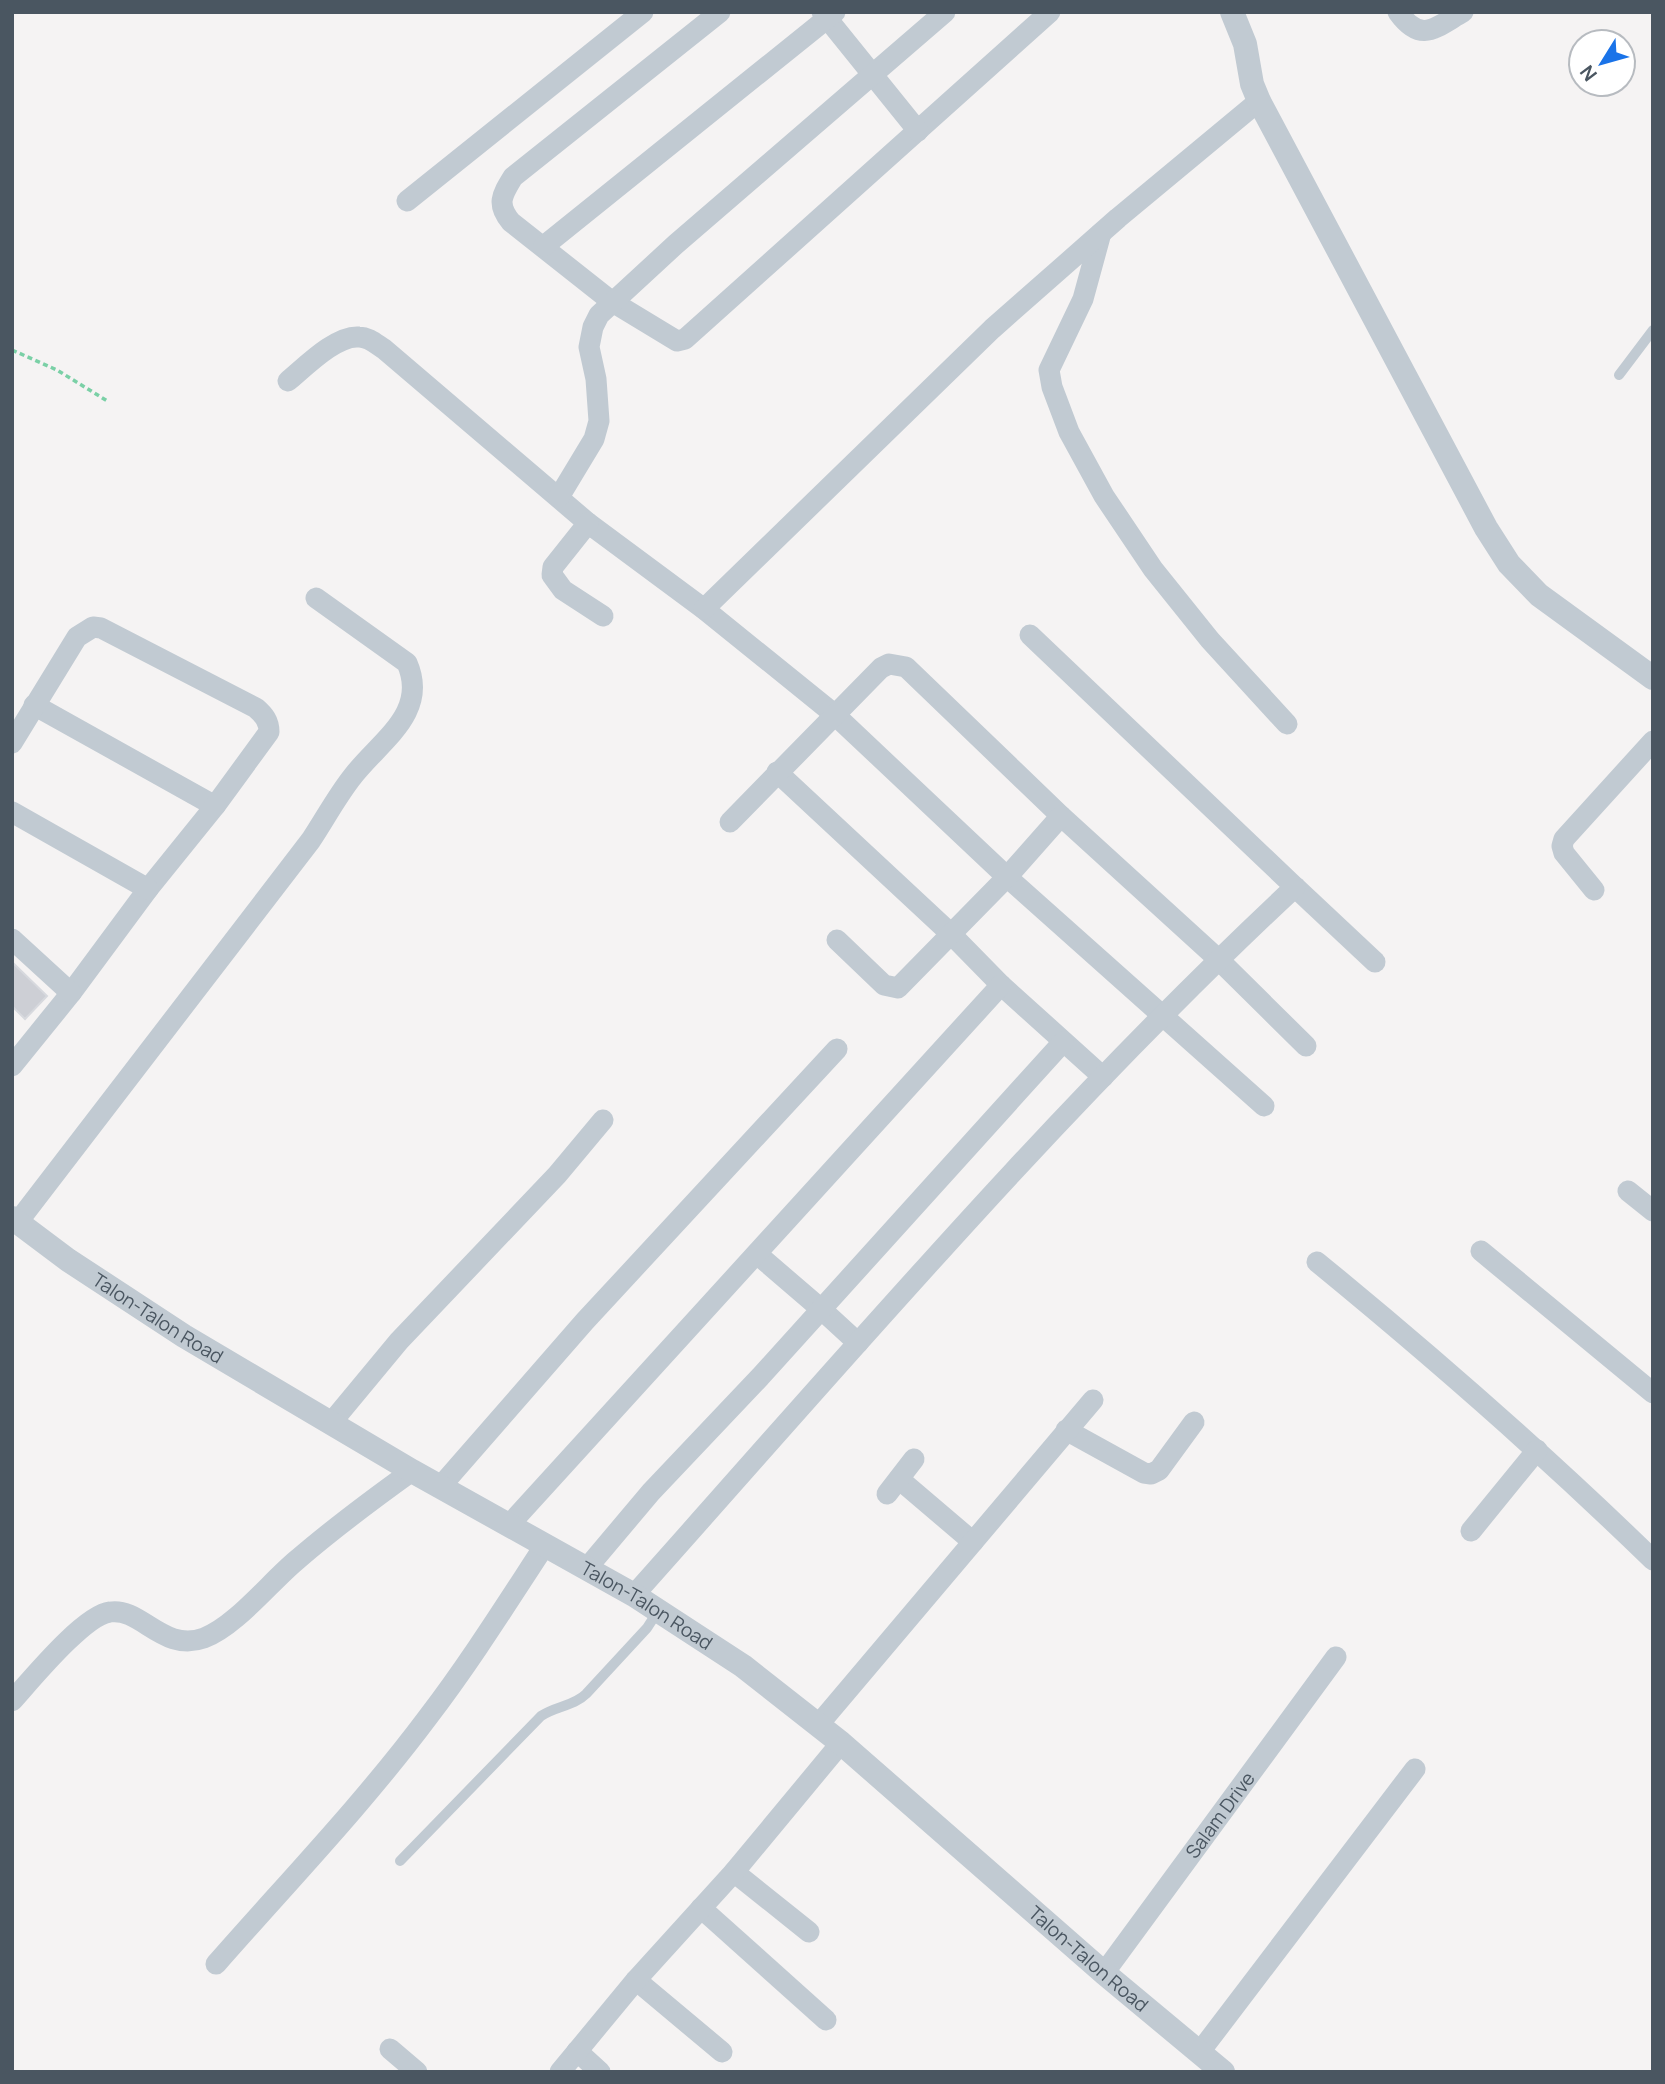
<svg xmlns="http://www.w3.org/2000/svg" width="1665" height="2084" font-family="Manrope,sans-serif">
  <rect width="100%" height="100%" fill="#f5f3f3"/>
  <path fill="#cdcfd5" stroke="#d7d9de" stroke-width="2" d="M12,962L47,996L25,1019L12,1006Z"/>
  <g fill="none" stroke-linecap="round" stroke-linejoin="round">
    <path stroke="#7ad0a6" stroke-width="3.5" stroke-dasharray="5 3.5" stroke-linecap="butt" d="M12,350L57,370L109,402"/>
    <path stroke="#c1cad2" stroke-width="10" d="M1619,375L1653,330
      M400,1861L541,1716C556,1706 574,1706 586,1694L647,1628L658,1611"/>
    <g stroke="#c1cad2" stroke-width="21">
      <path d="M720,12L513,177C502,195 496,204 511,222L611,301L677,341L685,339L1050,12"/>
      <path d="M822,12L918,131"/>
      <path d="M1398,12C1421,44 1435,28 1463,12"/>
      <path d="M407,201L643,12"/>
      <path d="M1101,233L1083,299L1049,370L1052,387L1069,432L1104,496L1153,569L1210,640L1287,724"/>
      <path d="M544,246L835,12"/>
      <path d="M288,381C305,367 336,335 359,337C369,337 376,344 384,349L588,523L704,609L834,714L1007,877L1264,1106"/>
      <path d="M559,497L594,439L599,421L596,379L589,347L593,327L599,315L676,244L945,12"/>
      <path d="M588,523L553,567L552,575L563,590L603,616"/>
      <path d="M704,609L992,329L1118,218L1259,101"/>
      <path d="M34,705L215,806"/>
      <path d="M12,743L77,637L93,627L101,628L256,708C264,715 269,721 269,732L215,806L148,889L71,993L12,1066"/>
      <path d="M777,772L950,933L1001,985L1103,1077"/>
      <path d="M12,812L148,889"/>
      <path d="M730,822L881,668L889,664L906,667L1061,816L1218,959L1306,1046"/>
      <path d="M1295,887L1375,962"/>
      <path d="M1594,890L1564,853L1562,846L1564,839L1653,741"/>
      <path d="M12,939L71,993"/>
      <path d="M837,940L884,985L898,988L1007,877L1061,816"/>
      <path d="M1628,1191L1653,1211"/>
      <path d="M17,1223L311,840C325,819 337,796 353,776C380,741 429,713 407,663L316,598"/>
      <path d="M1481,1251L1653,1393"/>
      <path d="M757,1254L821,1309L858,1343"/>
      <path d="M1317,1262C1433,1357 1545,1455 1653,1560"/>
      <path d="M331,1423L399,1341L557,1175L603,1120"/>
      <path d="M1066,1430L1144,1473L1151,1474L1159,1470L1194,1422"/>
      <path d="M899,1479L973,1542"/>
      <path d="M441,1486L585,1321L837,1049"/>
      <path d="M887,1494L914,1459"/>
      <path d="M510,1524L1001,985"/>
      <path d="M1471,1531L1537,1450"/>
      <path d="M587,1568L651,1492L760,1377L1063,1042"/>
      <path d="M634,1595C849,1354 1059,1107 1295,887L1030,635"/>
      <path d="M12,1701C31,1680 84,1615 110,1612C141,1607 163,1653 204,1638C236,1626 271,1581 298,1559C334,1528 373,1499 412,1471"/>
      <path d="M819,1724L1093,1400"/>
      <path d="M734,1872L809,1932"/>
      <path d="M701,1908L826,2020"/>
      <path d="M216,1964C287,1883 363,1804 428,1717C470,1662 507,1603 545,1545"/>
      <path id="s1" d="M1104,1973L1336,1657"/>
      <path d="M636,1980L722,2052"/>
      <path d="M390,2049L417,2072"/>
      <path d="M577,2051L600,2072"/>
      <path d="M1199,2053L1415,1769"/>
      <path d="M560,2072L636,1980L734,1872L841,1743"/>
    </g>
    <g stroke="#c1cad2" stroke-width="24">
      <path d="M1232,12L1245,44L1252,84L1259,101L1486,528L1509,564L1539,595L1653,678"/>
      <path id="s2" d="M12,1218L68,1260L184,1336L412,1471L634,1595L743,1666L841,1743L1104,1973L1223,2072"/>
    </g>
  </g>
  <g text-anchor="middle" dominant-baseline="central" stroke-width="5" stroke-linejoin="round" paint-order="stroke">
    <g font-size="19" fill="#4a5661" stroke="#fff">
      <text stroke="none"><textPath href="#s2" startOffset="177">Talon-Talon Road</textPath></text>
      <text stroke="none"><textPath href="#s2" startOffset="744">Talon-Talon Road</textPath></text>
      <text stroke="none"><textPath href="#s1" startOffset="196">Salam Drive</textPath></text>
      <text stroke="none"><textPath href="#s2" startOffset="1311">Talon-Talon Road</textPath></text>
    </g>
  </g>
  <rect width="1665" height="2084" fill="none" stroke="#4a5661" stroke-width="28"/>
  <g transform="translate(1602 63) rotate(233)"><circle r="33" fill="#ffffff" stroke="#b7bbc0" stroke-width="2"/>
  <path d="M0-5L12 26L0 18L-12 26Z" fill="#1a73e8"/>
  <text y="-10" font-size="19" font-weight="bold" text-anchor="middle" fill="#4a5661">N</text>
  </g>
</svg>
